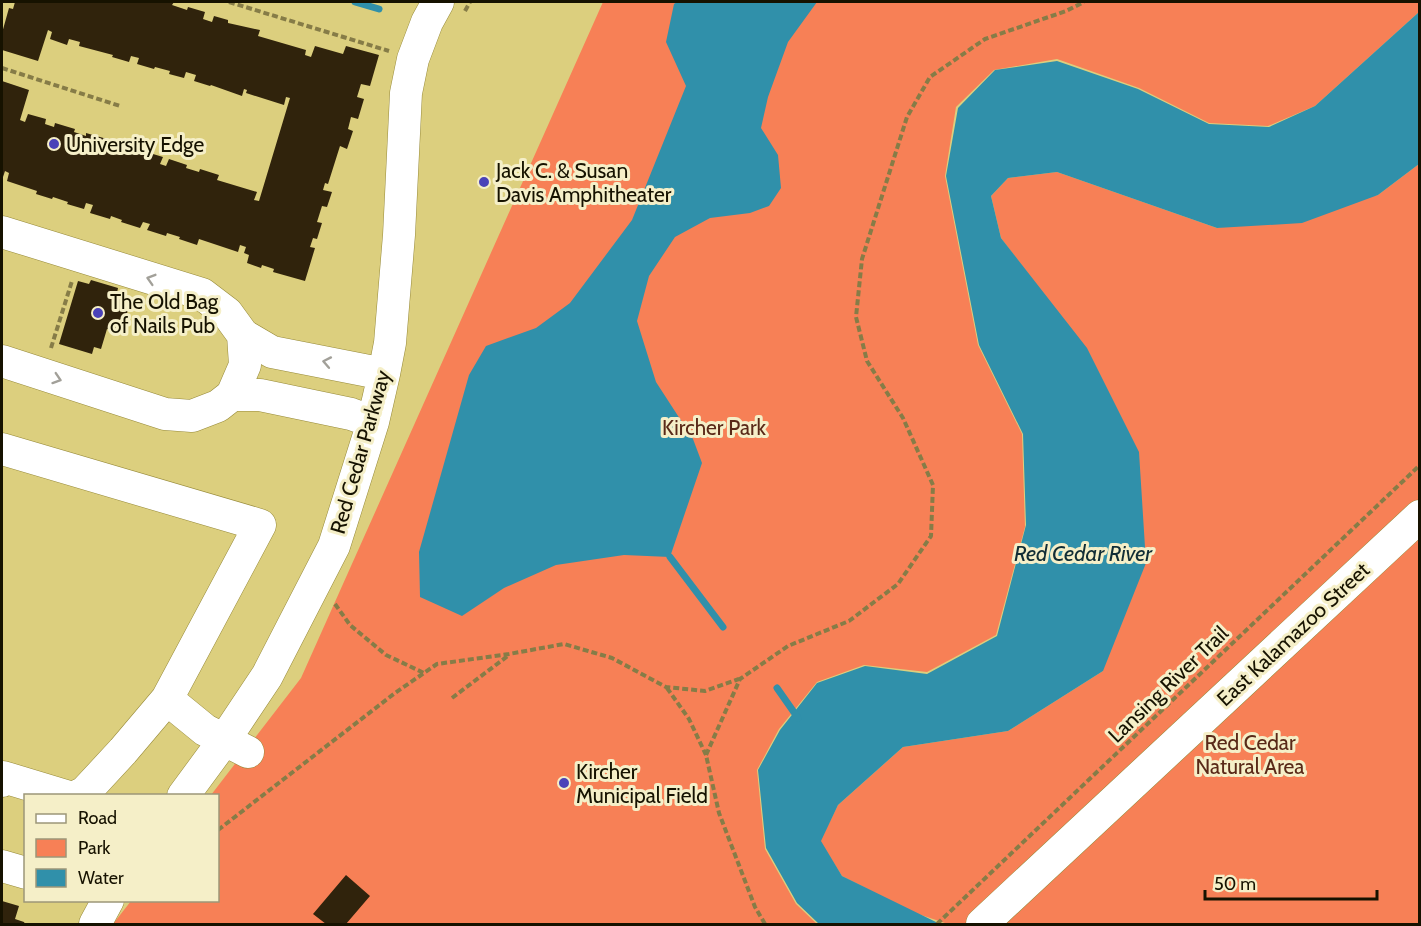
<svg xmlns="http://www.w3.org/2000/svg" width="1421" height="926" font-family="Cabin,sans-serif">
  <rect width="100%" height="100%" fill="#dccf7e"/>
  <path fill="#f78056" d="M603,2H1419V12L1315,106L1268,126L1209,123L1139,88L1057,59L994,70L956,107L945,176L978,345L1022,434L1025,527L996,635L927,672L864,665L817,682L779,729L757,770L765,849L796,904L817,924H113L131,901L218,900V796L211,795L301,678Z
    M1419,164V924H948L915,913L842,876L820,841L838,805L903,747L1008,731L1103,671L1036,284L1001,238L991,196L1008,178L1057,172L1217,228L1378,195Z"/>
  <path fill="#3090aa" d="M677,2H817L788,42L768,97L761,128L778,155L781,188L769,206L750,213L710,218L675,237L649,276L637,321L656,382L693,439L702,463L670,557L624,555L556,565L504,588L462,616L420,597L419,552L469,375L486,346L536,328L570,303L632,220L686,86L666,42L674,4Z
    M1419,12V164L1378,195L1302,223L1217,228L1057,172L1008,178L991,196L1001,238L1087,348L1139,452L1146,563L1103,671L1008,731L903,747L838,805L821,841L842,876L940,924H819L797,903L766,848L758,770L780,730L817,683L865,666L927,674L997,636L1026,525L1023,434L979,345L946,176L958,108L995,70L1057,61L1138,89L1209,124L1269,127L1315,106Z"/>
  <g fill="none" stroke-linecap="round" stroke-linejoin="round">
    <path stroke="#3090aa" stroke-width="7" d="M355,2L379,9
      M670,557L723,627
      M777,688L798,718"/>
  </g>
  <path fill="#30230c" d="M15,2H174L172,5L187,10L188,7L205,12L203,19L212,22L214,16L228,20V23L260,30L258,36L306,50L305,55L311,57L315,46L343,54L346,46L379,55L370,86L361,84L357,97L364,99L358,119L351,117L348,129L353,131L347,149L340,146L328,184L325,183L323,190L332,192L327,207L322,206L317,222L322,223L317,239L313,238L310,247L315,248L305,281L273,272L274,269L262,265L261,268L247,263L249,255L244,253L246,247L240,245L238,252L199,239L197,245L179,239L180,237L167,233L166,236L147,230L150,224L143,222L140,228L121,222L122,220L111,216L110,219L90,213L93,205L86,203L84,209L67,204L68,202L53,197L52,199L36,194L37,191L7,181L9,173L5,171L2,180V81L29,90L20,120L25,122L28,114L46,119L45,124L54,127L55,123L75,129L74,132L86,136V133L107,139L105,147L109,148L112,141L131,147L130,150L142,154L143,151L163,157L160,164L166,166L169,159L187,165L186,168L199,172L200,169L219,175L217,180L257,192L254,200L259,201L290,98L286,97L284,105L246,93L247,90L244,89L242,96L211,85L210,86L194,81L196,75L186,72L184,78L169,74L170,71L155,67L154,69L137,64L139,58L131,56L129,62L112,57L113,55L79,46L80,42L69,39L67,45L50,39L52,32L48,30L38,61L2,50V33L9,8L13,9Z
    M91,280L118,288L117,293L132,297L121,333L107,329L101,349L94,347L92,354L59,344L78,281L89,284Z
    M346,875L370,896L346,924H326L313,914Z
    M2,901L19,906L15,919L24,922L25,924H2Z"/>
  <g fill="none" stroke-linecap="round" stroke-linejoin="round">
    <defs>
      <path id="minor" d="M2,232L202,294L227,313L243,335L245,365L232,395L218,406L192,416L165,414L2,361
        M243,335L272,352L384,374
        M232,395H260L351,414L373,422
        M2,449L260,525L167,699
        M2,781L3,777L66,796
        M77,796L85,792L123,751L167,699L205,730L248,752
        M183,796L225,739L267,676L334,546L373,422L384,374L390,343L399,235L406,93L413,59L427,22L438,2
        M2,866L26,873
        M95,924L108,900
        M982,924L1420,516"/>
    </defs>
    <use href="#minor" stroke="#978a39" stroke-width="33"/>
    <path stroke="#867c47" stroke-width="4" stroke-dasharray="6 3" stroke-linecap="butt" d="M229,2L389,51
      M465,11L470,2
      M2,68L120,106
      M51,348L72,281
      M335,604L350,625L386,655L424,673
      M667,688L689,719L706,755
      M452,698L509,655
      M218,830L395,693L437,664L509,654L564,644L612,658L666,687L705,691L739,679
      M765,924L755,907L719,813L706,755L740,679L788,646L849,621L898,584L931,536L933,485L903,418L867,361L856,317L862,259L907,117L930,77L985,39L1066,11L1084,2
      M937,924L1420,465"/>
    <use href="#minor" stroke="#fff" stroke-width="32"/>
  </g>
  <defs><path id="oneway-chevron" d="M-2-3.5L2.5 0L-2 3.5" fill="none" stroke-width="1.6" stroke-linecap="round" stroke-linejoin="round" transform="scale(1.5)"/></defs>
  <g stroke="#a2a099">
    <use href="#oneway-chevron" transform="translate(151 279) rotate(-163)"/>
    <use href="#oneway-chevron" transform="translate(327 362) rotate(-169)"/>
    <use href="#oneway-chevron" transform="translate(57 379) rotate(18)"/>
  </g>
  <g fill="#4a42b8" stroke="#f5efc8" stroke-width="2">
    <circle cx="54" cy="144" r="6"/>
    <circle cx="484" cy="182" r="6"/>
    <circle cx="98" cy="313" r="6"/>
    <circle cx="564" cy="783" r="6"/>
  </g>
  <g text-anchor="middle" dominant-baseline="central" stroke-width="6" stroke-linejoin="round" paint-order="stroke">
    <g font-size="21" fill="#161200" stroke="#f5efc8" text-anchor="start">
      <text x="66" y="144">University Edge</text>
      <text x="496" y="170">Jack C. &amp; Susan<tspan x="496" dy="24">Davis Amphitheater</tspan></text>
      <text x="110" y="301">The Old Bag<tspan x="110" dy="24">of Nails Pub</tspan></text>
      <text x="576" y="771">Kircher<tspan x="576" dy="24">Municipal Field</tspan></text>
    </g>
    <g font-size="21" fill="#592918" stroke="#f5efc8">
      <text x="714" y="427">Kircher Park</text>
      <text x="1250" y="742">Red Cedar<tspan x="1250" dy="24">Natural Area</tspan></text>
    </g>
    <g font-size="21" fill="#161200" stroke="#f5efc8">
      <text transform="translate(360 452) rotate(-74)">Red Cedar Parkway</text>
      <text transform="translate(1293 634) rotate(-43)">East Kalamazoo Street</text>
      <text transform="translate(1168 684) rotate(-44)">Lansing River Trail</text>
    </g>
    <g font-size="22" font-style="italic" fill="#112d36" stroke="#f5efc8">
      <text x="1083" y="553">Red Cedar River</text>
    </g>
  </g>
  <rect width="1421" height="926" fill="none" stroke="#161200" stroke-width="6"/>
  <rect x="24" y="794" width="195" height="108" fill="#f5efc8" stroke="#9c9778" stroke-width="1.5"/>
  <rect x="36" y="814" width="30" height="9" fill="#ffffff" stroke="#9c9778" stroke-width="1.5"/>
  <text x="78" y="824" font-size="18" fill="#161200">Road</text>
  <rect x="36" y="839" width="30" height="18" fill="#f78056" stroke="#9c9778" stroke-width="1.5"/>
  <text x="78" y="854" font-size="18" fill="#161200">Park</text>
  <rect x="36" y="869" width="30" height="18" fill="#3090aa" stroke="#9c9778" stroke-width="1.5"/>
  <text x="78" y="884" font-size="18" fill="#161200">Water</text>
  <path d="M1205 890v9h172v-9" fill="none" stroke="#161200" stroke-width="3"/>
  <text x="1214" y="890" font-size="18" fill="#161200" stroke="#f5efc8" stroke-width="4.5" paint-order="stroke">50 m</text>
</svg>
